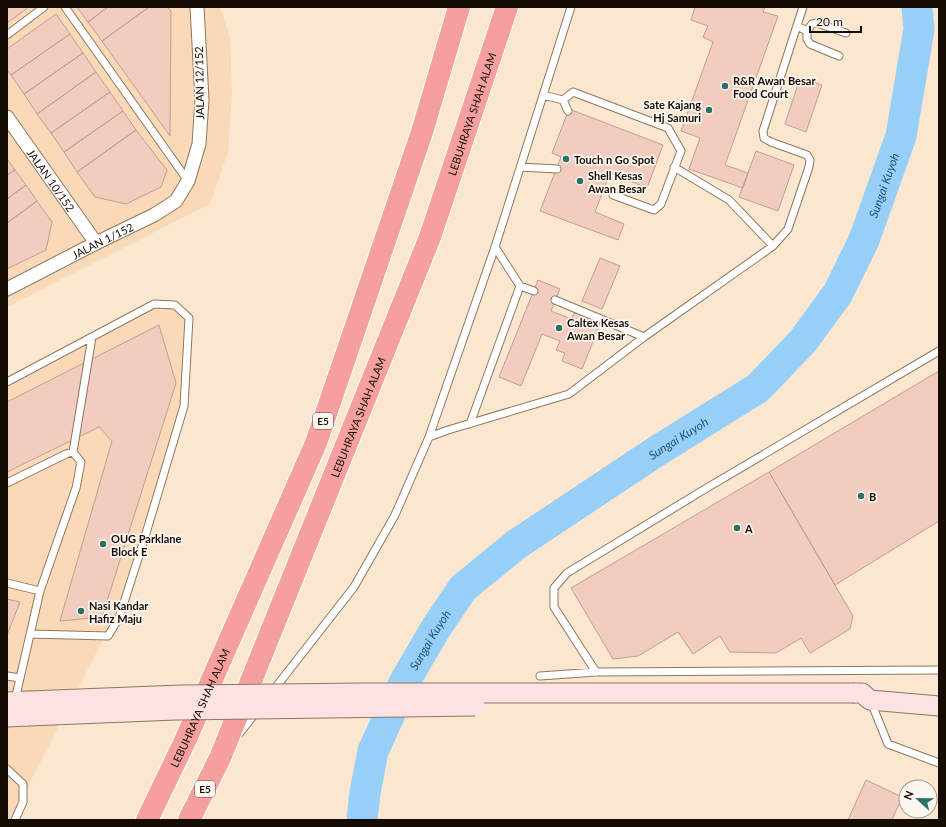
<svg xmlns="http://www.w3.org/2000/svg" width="946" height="827" font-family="Lato,sans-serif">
  <rect width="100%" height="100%" fill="#fbe6d0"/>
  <path fill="#f9d9b7" d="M7,7H220L230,37L232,93L228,152L210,204L7,307Z
    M156,308L174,309L186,321L180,406L115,616L20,802L12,820H7V388Z"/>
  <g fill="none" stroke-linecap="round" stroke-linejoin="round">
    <path stroke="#96cff7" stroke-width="31" id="s1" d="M362,820L365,793L373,751L405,681L436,628L463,588L517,544L657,451L758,388L803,341L838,293L864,240L901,136L919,29L917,7"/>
  </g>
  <path fill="#f2ccbe" stroke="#c29e90" d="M7,7H29L7,23Z
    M77,7H108L88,22Z
    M108,7H149L102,41L88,22Z
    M149,7H167L171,11L170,136L102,41Z
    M695,7H765L763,12L778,16L725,165L748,173L743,188L689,169L700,138L681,131L713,42L703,37L708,26L691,20Z
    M56,14L70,34L11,75L7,70V49Z
    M70,34L83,53L24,94L11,75Z
    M83,53L96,72L37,114L24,94Z
    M96,72L110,92L51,133L37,114Z
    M800,78L822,85L806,132L785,124Z
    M110,92L123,111L64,152L51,133Z
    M569,109L663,145L647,188L610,173L595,212L624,224L618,240L540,211L561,157L552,153Z
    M123,111L136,130L77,172L64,152Z
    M136,130L167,170L161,187L126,204L95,197L77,172Z
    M756,151L794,165L778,211L739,197Z
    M7,159L15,170L7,175Z
    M15,170L26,185L7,199V175Z
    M26,185L37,201L7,223V199Z
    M37,201L52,222L46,250L7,269V223Z
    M600,258L620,266L602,309L582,301Z
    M538,280L560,289L551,311L571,319L575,312L601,322L582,369L562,361L565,353L556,350L560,341L542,334L521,386L499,377Z
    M159,325L176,383L102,617L60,621L112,441L99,427L7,472V402Z
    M939,371V521L835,585L769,472Z
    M769,472L853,616L850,629L810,653L801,638L776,653L730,652L720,636L693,654L678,632L638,656L613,659L571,588Z
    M7,599L20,602L7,635Z
    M866,780L902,797L892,820H848Z"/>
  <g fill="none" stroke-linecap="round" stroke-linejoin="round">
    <defs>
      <path id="lane" d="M65,7L188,181
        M797,26L807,31V39L810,44L839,56
        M807,31L812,24L817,23L846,33
        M7,35L44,7
        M543,95L563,100L568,111
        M563,100L573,92L668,128L681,151L661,204L654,210L613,195
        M520,167L557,169
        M674,167L729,200L773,246
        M520,286L534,291
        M555,300L644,337
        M7,382L154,304L175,305L189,318L184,406L144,540L119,618L108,636L30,634
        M470,424L520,286L495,247
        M429,437L448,430L569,394L644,337L773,246L788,229L809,167L810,160L807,155L771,142L764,138L763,131L803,7
        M73,452L92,337
        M7,483L66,454L73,452L81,462L76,488L40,591L7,583
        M596,672L554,607V588L567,573L705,489L939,351
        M7,676L20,678
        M540,676L596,672L939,670
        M272,692L354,587L395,515L429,437L495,247L571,7
        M15,700L40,591
        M871,702L888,744L939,763
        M239,734L257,711
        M7,769L23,784V802L15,820"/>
      <g id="street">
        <path id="s2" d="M7,117L96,243"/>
        <path id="s3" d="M7,289L96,243L154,215L176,201L188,181L199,144L202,100L197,7"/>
      </g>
      <path id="secondary" d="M855,693H862L870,700L939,706
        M7,702L29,701
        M7,717L28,716"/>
      <g id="highway">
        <path id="s4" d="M147,820L185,741L316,443L422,132L459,7"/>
        <path id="s5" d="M189,820L220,758L430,237L507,7"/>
      </g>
    </defs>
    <use href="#lane" stroke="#8f775e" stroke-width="9"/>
    <use href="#street" stroke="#8f775e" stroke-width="15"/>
    <use href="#secondary" stroke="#8f775e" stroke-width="21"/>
    <use href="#highway" stroke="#fff" stroke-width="24"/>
    <use href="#lane" stroke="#fff" stroke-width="7"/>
    <use href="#street" stroke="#fff" stroke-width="13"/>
    <use href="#secondary" stroke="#fce2e2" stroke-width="19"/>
    <use href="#highway" stroke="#f5a09f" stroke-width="22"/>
    <defs>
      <path id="secondary-bridge" d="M29,701L181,695L360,693H855
        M28,716L176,710L475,706"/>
    </defs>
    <use href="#secondary-bridge" stroke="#8f775e" stroke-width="21" stroke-linecap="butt"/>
    <use href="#secondary-bridge" stroke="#fce2e2" stroke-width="19"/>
  </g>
  <g fill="#2b7166" stroke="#fcf6f1" stroke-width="1.5">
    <circle cx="725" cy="86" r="4"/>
    <circle cx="709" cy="110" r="4"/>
    <circle cx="566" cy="159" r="4"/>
    <circle cx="580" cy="181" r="4"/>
    <circle cx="559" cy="328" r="4"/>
    <circle cx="861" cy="496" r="4"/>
    <circle cx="737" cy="528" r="4"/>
    <circle cx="103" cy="544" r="4"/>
    <circle cx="81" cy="611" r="4"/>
  </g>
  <g text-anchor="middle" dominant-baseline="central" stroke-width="3.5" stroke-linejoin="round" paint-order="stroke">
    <g fill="#fcf6f1" stroke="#5a534b" stroke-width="1">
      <rect x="313" y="413" width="20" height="16" rx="3"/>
      <rect x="195" y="781" width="20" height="16" rx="3"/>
    </g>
    <g font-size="10" font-weight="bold" fill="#150d04">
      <text x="323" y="421">E5</text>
      <text x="205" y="789">E5</text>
    </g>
    <g font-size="11" font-weight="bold" fill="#150d04" stroke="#fcf6f1" text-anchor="start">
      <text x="733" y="80">R&amp;R Awan Besar<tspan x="733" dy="13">Food Court</tspan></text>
      <text x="701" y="104" text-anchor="end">Sate Kajang<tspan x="701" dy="13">Hj Samuri</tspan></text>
      <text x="574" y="159">Touch n Go Spot</text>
      <text x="588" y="175">Shell Kesas<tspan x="588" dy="13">Awan Besar</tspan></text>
      <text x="567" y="322">Caltex Kesas<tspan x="567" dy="13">Awan Besar</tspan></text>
      <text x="869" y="496">B</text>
      <text x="745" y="528">A</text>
      <text x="111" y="538">OUG Parklane<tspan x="111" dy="13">Block E</tspan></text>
      <text x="89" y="605">Nasi Kandar<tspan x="89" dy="13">Hafiz Maju</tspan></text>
    </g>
    <g font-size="11" fill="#150d04" stroke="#fcf6f1">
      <text transform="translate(199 83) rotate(-91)">JALAN 12/152</text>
      <text stroke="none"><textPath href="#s5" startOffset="761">LEBUHRAYA SHAH ALAM</textPath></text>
      <text stroke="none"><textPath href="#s2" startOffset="77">JALAN 10/152</textPath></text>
      <text stroke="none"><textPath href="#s3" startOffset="107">JALAN 1/152</textPath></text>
      <text stroke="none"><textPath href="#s5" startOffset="437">LEBUHRAYA SHAH ALAM</textPath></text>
      <text stroke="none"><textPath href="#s4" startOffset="124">LEBUHRAYA SHAH ALAM</textPath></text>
    </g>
    <g font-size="12" font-style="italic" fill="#1e5476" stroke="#fcf6f1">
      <text stroke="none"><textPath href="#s1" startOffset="855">Sungai Kuyoh</textPath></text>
      <text stroke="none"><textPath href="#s1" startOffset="519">Sungai Kuyoh</textPath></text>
      <text stroke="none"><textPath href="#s1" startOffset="195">Sungai Kuyoh</textPath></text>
    </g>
  </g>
  <rect width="946" height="827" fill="none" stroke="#150d04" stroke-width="16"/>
  <g transform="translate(918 799) rotate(292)"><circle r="19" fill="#fcf6f1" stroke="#a09992"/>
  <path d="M0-3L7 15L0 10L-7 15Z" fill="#2b7166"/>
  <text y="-6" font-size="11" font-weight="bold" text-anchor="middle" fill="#150d04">N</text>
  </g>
  <path d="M810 26v6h51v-6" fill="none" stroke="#150d04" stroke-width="2"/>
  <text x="816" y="26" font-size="12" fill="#150d04" stroke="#fcf6f1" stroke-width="3" paint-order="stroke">20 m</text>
</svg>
